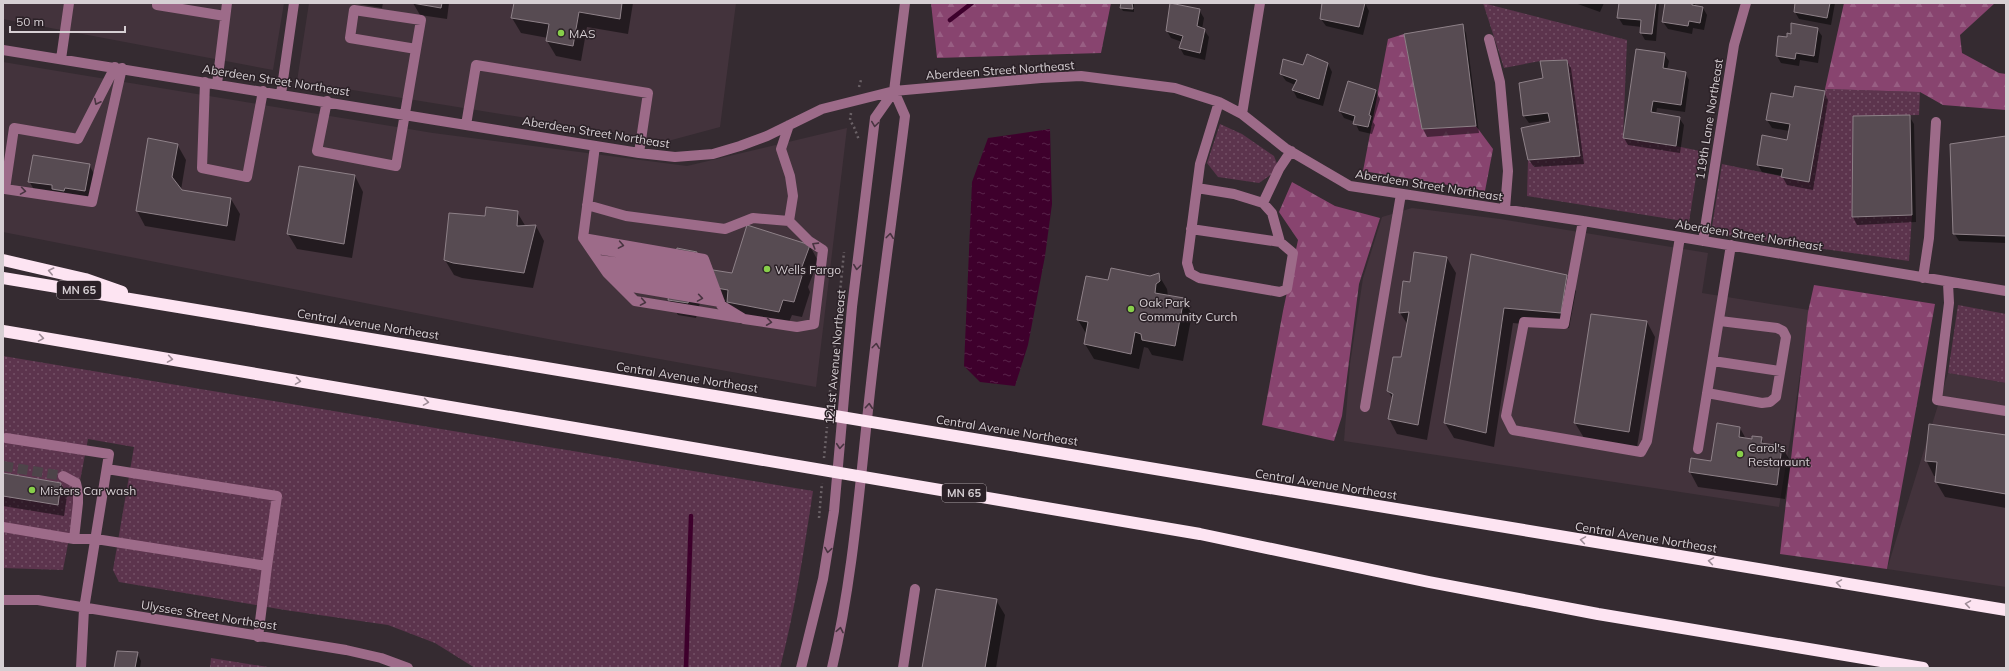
<svg xmlns="http://www.w3.org/2000/svg" width="2009" height="671" font-family="Mulish,sans-serif">
  <defs>
    <pattern id="grass-dots" width="8" height="8" patternUnits="userSpaceOnUse"><rect width="8" height="8" fill="#5c344d"/><path d="M2 2h.1M6 6h.1" fill="none" stroke="#735066" stroke-width="1.8" stroke-linecap="round"/></pattern>
    <pattern id="forest-firs" width="22" height="20" patternUnits="userSpaceOnUse"><rect width="22" height="20" fill="#88446f"/><path d="M5 1l3.5 6h-7zM16 11l3.5 6h-7z" fill="#985e83"/></pattern>
    <pattern id="water-ripples" width="26" height="14" patternUnits="userSpaceOnUse"><rect width="26" height="14" fill="#3e002c"/><path d="M2 4q2-2 4 0t4 0M15 11q2-2 4 0t4 0" fill="none" stroke="#59244a"/></pattern>
  </defs>
  <rect width="100%" height="100%" fill="#352b31"/>
  <path fill="#43333c" d="M3,3H284L273,70L3,19Z
    M309,3H736L720,127L668,141L297,81Z
    M3,62L433,133L687,166L847,128L816,387L548,339L3,232Z
    M1412,208L1500,219L1708,253L1702,293L1809,310L1794,416L1779,507L1344,441L1350,364L1363,278L1382,217Z
    M1948,373L2006,383V587L1887,569Z"/>
  <path fill="url(#grass-dots)" d="M1483,3L1627,40L1623,138L1676,146L1700,151L1689,222L1527,196L1528,160L1580,156L1567,60L1540,61L1504,68Z
    M1825,89L1920,92L1919,115L1853,116L1852,217L1912,215L1909,261L1711,233L1722,164L1809,182Z
    M1220,124L1242,134L1274,156L1279,169L1259,183L1218,177L1207,163Z
    M1958,305L2006,314V383L1948,373Z
    M3,356L813,491C804,550 795,610 780,668H475L435,643L388,625L285,610L119,582L113,570L134,447L88,439L63,570L3,568Z
    M211,658L274,668H210Z"/>
  <path fill="url(#forest-firs)" d="M931,3H1111L1101,53L937,58Z
    M1844,3H1995L1960,35L1962,53L1999,73L2006,74V110L1943,105L1920,92L1825,89Z
    M1404,34L1422,129L1476,126L1493,149L1485,191L1363,171L1388,39Z
    M1292,182L1335,206L1380,218L1359,284L1342,416L1334,441L1262,425L1283,311L1298,240L1279,212Z
    M1814,285L1935,304L1887,569L1780,554L1808,312Z"/>
  <path fill="url(#water-ripples)" d="M1050,129L1052,204L1045,256L1028,345L1015,386L980,382L964,366L972,182L988,138Z"/>
  <path fill="#0007" d="M352,3H383L382,8Z
    M413,3H449L447,19L420,15Z
    M515,3H633L628,34L587,27L581,61L556,56L547,41L548,38L521,33L512,18Z
    M1123,3H1134V12L1123,11L1121,8Z
    M1171,3L1199,10L1204,18L1202,29L1204,30L1209,37L1205,60L1184,55L1180,48L1182,42L1171,38L1167,31Z
    M1323,3H1365L1369,11L1363,35L1326,26L1321,19Z
    M1575,3H1604L1600,12Z
    M1620,3H1659L1656,41L1645,40L1641,33L1642,27L1623,25L1618,17Z
    M1666,3H1695V6L1703,8L1707,15L1704,30L1693,28L1692,34L1668,29L1663,22Z
    M1796,3H1835L1831,25L1799,19L1795,12Z
    M1462,25L1466,33L1479,133L1427,137L1423,129L1405,35Z
    M1817,29L1822,36L1818,63L1800,60L1799,66L1781,63L1777,56L1792,36Z
    M1664,54L1669,61L1667,70L1685,73L1689,80L1685,112L1657,108L1656,114L1679,118L1684,125L1680,153L1628,145L1624,138Z
    M1567,61L1571,68L1584,164L1534,167L1529,160L1551,123V120L1529,123L1524,116L1544,79Z
    M1328,64L1332,72L1323,106L1297,98L1293,90L1295,85L1286,81L1281,74L1304,66Z
    M1376,91L1380,99L1373,122L1375,125L1372,134L1359,131L1355,122L1344,118L1340,111Z
    M1824,92L1828,100L1813,190L1787,185L1782,176L1762,172L1758,165L1788,141L1789,131L1772,128L1767,120L1794,98Z
    M1909,116L1914,124L1916,222L1857,225L1853,217L1854,117Z
    M2006,137V243L1959,241L1954,233Z
    M177,144L186,160L181,190L231,199L240,214L235,241L145,226L137,211Z
    M89,165L96,177L92,202L36,193L29,181Z
    M355,176L363,192L352,258L297,249L288,234Z
    M517,212L526,227L536,226L544,241L533,288L462,278L454,275L445,260L486,217Z
    M810,246L818,261L808,287L810,292L802,317L792,315L787,327L737,317L729,304L701,299L696,318L678,315L669,300L704,270L733,274Z
    M1415,253L1447,258L1456,273L1427,440L1397,434L1389,419L1393,399L1388,391L1402,358L1408,325L1400,313L1411,283Z
    M1472,255L1567,276L1576,291L1569,328L1513,323L1494,447L1454,438L1445,423Z
    M1158,274L1167,289L1168,296L1183,299L1192,314L1183,361L1152,355L1148,348L1144,347L1139,369L1094,359L1085,344L1087,335L1078,320L1109,281L1150,277Z
    M1647,322L1655,337L1637,447L1584,438L1575,423Z
    M1740,428L1746,439L1753,440L1761,438L1765,445L1782,447L1791,462L1785,499L1698,487L1690,472L1712,462Z
    M2006,437V508L1945,497L1936,482L1937,476H1934L1926,460Z
    M3,474L61,484L67,496L64,516L3,506Z
    M996,600L1005,615L996,668H923Z
    M137,653L141,661L140,668H115Z"/>
  <g fill="none" stroke-linecap="round" stroke-linejoin="round">
    <path stroke="#3e002c" stroke-width="4.5" d="M950,20L972,3
      M686,668L691,516"/>
  </g>
  <path fill="#574b52" stroke="#8e8188" d="M412,3H442L441,8Z
    M514,3H622L620,19L579,12L573,46L546,41L549,24L511,18Z
    M1121,3H1132L1133,9L1120,8Z
    M1170,3L1200,9L1197,26L1205,29L1200,53L1179,48L1183,36L1166,31Z
    M1322,3H1365L1359,27L1320,19Z
    M1619,3H1656L1652,34L1640,33L1641,20L1617,18Z
    M1665,3H1692V5L1703,7L1700,23L1689,21L1688,26L1662,22Z
    M1795,3H1830L1827,18L1794,12Z
    M1791,23L1818,28L1814,56L1796,53L1795,59L1776,56L1778,36L1787,37V33L1791,34Z
    M1463,24L1476,126L1422,129L1404,34Z
    M1636,49L1665,53L1663,68L1686,72L1681,105L1653,101L1651,112L1680,117L1676,146L1623,138Z
    M1307,54L1328,63L1319,99L1292,90L1297,80L1280,74L1283,59L1303,65Z
    M1567,60L1580,156L1528,160L1521,128L1550,122L1548,113L1523,116L1519,83L1543,78L1540,61Z
    M1348,81L1376,90L1369,115L1371,116L1368,127L1353,124L1355,116L1339,111Z
    M1795,86L1825,91L1809,182L1781,177L1783,169L1757,165L1762,135L1787,140L1790,124L1766,120L1771,93L1793,97Z
    M1910,115L1912,215L1852,217L1853,116Z
    M2006,136V236L1953,234L1950,144Z
    M148,138L178,144L172,177L182,190L231,198L227,226L136,211Z
    M33,155L90,164L85,191L65,188L64,191L52,189V185L28,182Z
    M299,166L355,175L344,244L287,234Z
    M486,207L518,211L517,226L536,225L524,273L453,263L444,260L449,213L485,216Z
    M747,225L810,245L800,272L802,276L794,302L783,300L779,312L727,302L728,290L693,284L688,303L668,300L677,248L697,252L694,267L732,273Z
    M1414,252L1447,257L1418,425L1388,419L1393,394L1387,391L1393,357H1401L1409,312L1399,313L1403,281L1410,282Z
    M1471,254L1567,275L1561,313L1504,308L1486,433L1444,423Z
    M1111,268L1150,276L1159,273L1160,281L1156,284L1155,293L1184,298L1175,346L1142,340L1141,334L1135,332L1131,354L1084,344L1088,322L1077,320L1086,276L1108,280Z
    M1591,314L1647,321L1629,432L1574,423Z
    M1717,423L1740,427L1739,437L1752,439V436L1762,437L1761,443L1782,446L1777,485L1689,472L1691,458L1711,461Z
    M1929,424L2006,435V494L1935,482L1937,462L1925,461Z
    M3,473L61,483L58,505L3,496Z
    M936,589L997,599L985,668H922Z
    M117,651L138,652L135,668H114Z"/>
  <g fill="none" stroke-linecap="round" stroke-linejoin="round">
    <path stroke="#4d4449" stroke-width="10" stroke-dasharray="10 5" stroke-linecap="butt" d="M3,466L63,476"/>
    <path stroke="#6b6267" stroke-width="2.5" stroke-dasharray="2 3" stroke-linecap="butt" d="M859,87L861,80
      M851,113L850,120L854,127L859,140
      M829,402L844,252
      M824,458L827,427
      M819,518L822,483"/>
    <path stroke="#9d6b89" stroke-width="10" d="M157,3V5L225,16
      M1489,39L1500,82L1508,171L1505,209
      M3,50L639,153L675,157L713,154L740,146L767,136L822,109L894,91L1041,78L1081,76L1175,88L1219,102L1242,114L1285,148L1350,186L1583,221L2006,291
      M61,59L69,3
      M115,67L78,139L14,128L5,189L92,202L122,68
      M205,82L202,168L247,177L263,91
      M217,84L227,3
      M281,94L294,3
      M327,101L317,151L396,166L421,20L354,10L350,38L416,49
      M1219,102L1200,164L1187,263L1190,273L1199,278L1280,292L1287,289L1293,253L1280,242L1272,213L1263,203L1279,169L1291,151
      M1242,114L1260,3
      M466,125L476,65L648,93L639,153
      M595,146L583,238L607,273L635,301L740,318
      M1197,188L1234,194L1263,203
      M587,205L626,216L725,229L753,218L789,221
      M1583,221L1564,324L1524,322L1506,416L1513,430L1641,452L1647,441L1680,237
      M1191,229L1280,242
      M583,238L704,259L721,305L744,319L797,327L814,324L823,250L809,241L789,221L793,196L790,176L781,149L789,125
      M1703,241L1734,45L1746,3
      M591,248L707,267
      M599,260L710,275
      M605,268L713,284
      M612,277L716,292
      M1923,278L1929,238L1936,122
      M1948,283L1949,303L1937,400L2006,411
      M620,285L720,302
      M1713,361L1780,371
      M1707,393L1762,403L1770,402L1776,397L1786,337L1783,331L1777,328L1720,321
      M1365,407L1401,194
      M6,438L109,454L84,609L81,668
      M1698,449L1731,245
      M107,469L277,496L267,566
      M63,476L76,483L78,492V503L74,539
      M3,527L74,539H96L267,566L258,637
      M3,600H38L346,650L381,658L408,668
      M801,668L823,579L834,511L852,307L875,118L894,91L905,3
      M832,668C854,574 860,479 871,383C881,294 894,205 905,116L894,91
      M903,668L915,589"/>
    <path stroke="#fde4f2" stroke-width="12" d="M3,260L85,279L122,292
      M3,278L2006,610
      M3,331L1200,534L1429,582L1598,614L1923,668"/>
  </g>
  <defs><path id="oneway-chevron" d="M-2-3.5L2.5 0L-2 3.5" fill="none" stroke-width="1.6" stroke-linecap="round" stroke-linejoin="round"/></defs>
  <g stroke="#483440">
    <use href="#oneway-chevron" transform="translate(97 102) rotate(117)"/>
    <use href="#oneway-chevron" transform="translate(875 124) rotate(98)"/>
    <use href="#oneway-chevron" transform="translate(23 191) rotate(9)"/>
    <use href="#oneway-chevron" transform="translate(890 236) rotate(-83)"/>
    <use href="#oneway-chevron" transform="translate(621 245) rotate(10)"/>
    <use href="#oneway-chevron" transform="translate(815 245) rotate(-148)"/>
    <use href="#oneway-chevron" transform="translate(857 267) rotate(97)"/>
    <use href="#oneway-chevron" transform="translate(700 298) rotate(9)"/>
    <use href="#oneway-chevron" transform="translate(643 302) rotate(10)"/>
    <use href="#oneway-chevron" transform="translate(769 322) rotate(8)"/>
    <use href="#oneway-chevron" transform="translate(876 346) rotate(-83)"/>
    <use href="#oneway-chevron" transform="translate(869 406) rotate(-85)"/>
    <use href="#oneway-chevron" transform="translate(840 446) rotate(95)"/>
    <use href="#oneway-chevron" transform="translate(828 550) rotate(99)"/>
    <use href="#oneway-chevron" transform="translate(840 630) rotate(-79)"/>
  </g>
  <g stroke="#9e8c97">
    <use href="#oneway-chevron" transform="translate(51 271) rotate(-167)"/>
    <use href="#oneway-chevron" transform="translate(41 338) rotate(9)"/>
    <use href="#oneway-chevron" transform="translate(170 359) rotate(9)"/>
    <use href="#oneway-chevron" transform="translate(298 381) rotate(9)"/>
    <use href="#oneway-chevron" transform="translate(426 402) rotate(9)"/>
    <use href="#oneway-chevron" transform="translate(1583 540) rotate(-171)"/>
    <use href="#oneway-chevron" transform="translate(1711 561) rotate(-171)"/>
    <use href="#oneway-chevron" transform="translate(1839 583) rotate(-171)"/>
    <use href="#oneway-chevron" transform="translate(1968 604) rotate(-171)"/>
  </g>
  <g fill="#87cf4a" stroke="#2b2127" stroke-width="1.5">
    <circle cx="561" cy="33" r="4"/>
    <circle cx="767" cy="269" r="4"/>
    <circle cx="1131" cy="309" r="4"/>
    <circle cx="1740" cy="454" r="4"/>
    <circle cx="32" cy="490" r="4"/>
  </g>
  <g text-anchor="middle" dominant-baseline="central" stroke-width="3" stroke-linejoin="round" paint-order="stroke">
    <g fill="#2b2127" stroke="#a39b9f" stroke-width="1">
      <rect x="57" y="281" width="44" height="18" rx="3"/>
      <rect x="942" y="484" width="44" height="18" rx="3"/>
    </g>
    <g font-size="11" font-weight="bold" fill="#d6cfd3">
      <text x="79" y="290">MN 65</text>
      <text x="964" y="493">MN 65</text>
    </g>
    <g font-size="12" fill="#d6cfd3" stroke="#2b2127" text-anchor="start">
      <text x="569" y="33">MAS</text>
      <text x="775" y="269">Wells Fargo</text>
      <text x="1139" y="302">Oak Park<tspan x="1139" dy="14">Community Curch</tspan></text>
      <text x="1748" y="447">Carol's<tspan x="1748" dy="14">Restaraunt</tspan></text>
      <text x="40" y="490">Misters Car wash</text>
    </g>
    <g font-size="12" fill="#d6cfd3" stroke="#2b2127">
      <text transform="translate(1000 70) rotate(-4)">Aberdeen Street Northeast</text>
      <text transform="translate(276 80) rotate(9)">Aberdeen Street Northeast</text>
      <text transform="translate(1709 119) rotate(-81)">119th Lane Northeast</text>
      <text transform="translate(596 132) rotate(9)">Aberdeen Street Northeast</text>
      <text transform="translate(1429 185) rotate(9)">Aberdeen Street Northeast</text>
      <text transform="translate(1749 235) rotate(9)">Aberdeen Street Northeast</text>
      <text transform="translate(368 324) rotate(9)">Central Avenue Northeast</text>
      <text transform="translate(835 357) rotate(-85)">121st Avenue Northeast</text>
      <text transform="translate(687 377) rotate(9)">Central Avenue Northeast</text>
      <text transform="translate(1007 430) rotate(9)">Central Avenue Northeast</text>
      <text transform="translate(1326 484) rotate(9)">Central Avenue Northeast</text>
      <text transform="translate(1646 537) rotate(9)">Central Avenue Northeast</text>
      <text transform="translate(209 615) rotate(9)">Ulysses Street Northeast</text>
    </g>
  </g>
  <rect width="2009" height="671" fill="none" stroke="#d6cfd3" stroke-width="8"/>
  <path d="M10 26v6h115v-6" fill="none" stroke="#d6cfd3" stroke-width="2"/>
  <text x="16" y="26" font-size="12" fill="#d6cfd3" stroke="#2b2127" stroke-width="3" paint-order="stroke">50 m</text>
</svg>
